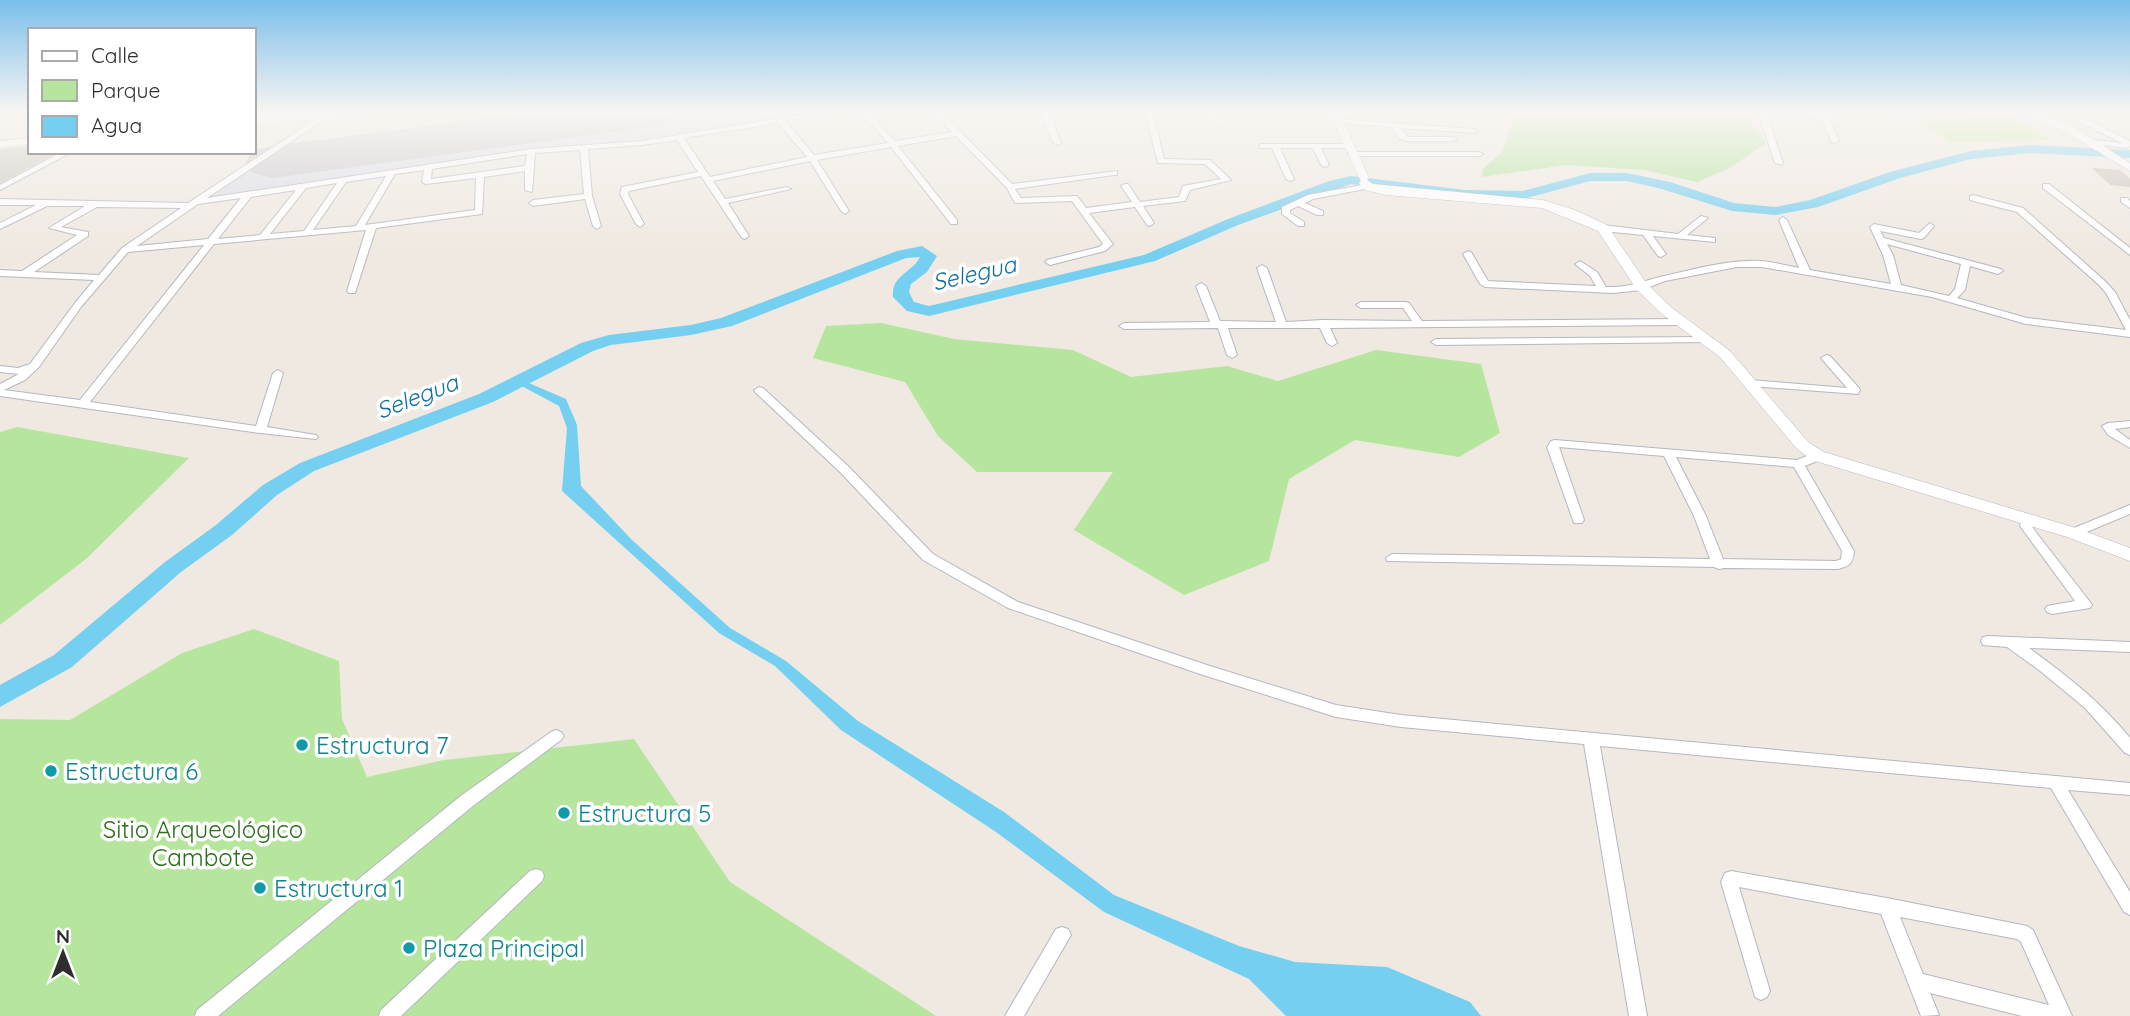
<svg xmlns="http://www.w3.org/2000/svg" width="2130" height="1016" font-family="Quicksand,sans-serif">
  <rect width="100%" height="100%" fill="#efe9e1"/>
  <path fill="#dcdee8" d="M570,112H815L646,141L539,147L209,199L279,148Z"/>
  <path fill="#b6e59e" d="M1515,112H1743L1766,143L1730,168L1697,182L1644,170L1566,165L1482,177L1483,169L1503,151Z
    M881,323L954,339L1073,350L1131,377L1227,366L1278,381L1376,350L1481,364L1500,433L1459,457L1355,440L1289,479L1269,561L1184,595L1074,530L1113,472H977L938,436L905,382L813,358L826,326Z
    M17,427L189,458L86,559L0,625V432Z
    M254,629L339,661L342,719L367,777L444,760L634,739L730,882L936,1016H0V719L70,720L182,653Z"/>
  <path fill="#c9ec9a" d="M2013,118L2051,140L1949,142L1915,120Z"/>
  <path fill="#75cff0" d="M522,380L566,399L577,425L581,486L632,540L730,628L786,661L858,721L1004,812L1114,895L1239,946L1295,962L1387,967L1470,1002L1481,1016H1286L1249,979L1104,912L996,832L841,730L775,666L719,633L562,491L567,428L559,406L516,383Z"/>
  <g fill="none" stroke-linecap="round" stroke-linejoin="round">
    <path fill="#75cff0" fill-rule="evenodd" d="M2030,145L2130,150V158L2030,153L1971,159L1900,178L1818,207L1776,215L1732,211L1662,189L1627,181H1590L1523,199L1465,198L1351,184L1238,225L1155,261L929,316L907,311L893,297C891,275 912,273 920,257L906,258L732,326L691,335L611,345L593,351L493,402L314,471L277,495L232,535L181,572L72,667L0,707V685L54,655L165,562L216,525L263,485L300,463L479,394L581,343L609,335L691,325L721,318L897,251L922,246L937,256L927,272L911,284L909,292L914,302L929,306L1144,255L1228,219L1329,181L1351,176L1465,190L1523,191L1590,173H1627L1670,182L1734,203L1776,207L1810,200L1890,172L1971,151Z"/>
    <path fill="#c9c8cc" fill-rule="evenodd" d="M537,112H675L668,123L650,127L272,178L253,173L245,162L254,150L272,146Z"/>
  </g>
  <path fill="#cbc7bf" stroke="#cbc5ba" stroke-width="2" d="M30,147V152H56L0,182V150Z
    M2094,169L2120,171L2130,180V186L2111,184Z"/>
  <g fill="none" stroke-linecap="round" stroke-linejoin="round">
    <defs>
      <path id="street" d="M816,112H832L785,121L814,155L888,143L860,112H868L895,141L952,132L933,112H941L1012,184L1117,171V175H1114L1015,189L1021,198L1077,196L1086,208L1132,202L1121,186L1125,184H1128L1140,202L1179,197L1183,186L1221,179L1205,164L1158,163L1145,112H1153L1164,159L1210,160L1231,180L1190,190L1185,201L1143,206L1154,223L1150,226L1147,225L1135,207L1089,213L1113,244L1105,251L1050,265L1045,262L1047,260L1099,247L1103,244L1072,201L1015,203L1007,188L956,136L898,146L957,220V224H951L891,147L817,160L849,211L845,214L841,211L810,161L713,181L725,199L787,187L791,189L728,203L749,236L745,239L742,238L701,176L629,191L628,194L644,224L640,227L636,224L620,194L622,187L698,172L677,140L642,145L588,149L592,196L601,226L597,229L593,226L585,199L533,206L529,203L533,200L584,194L580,150L535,153L532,192L525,190V171L484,177L482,214L376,228L355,293H349L347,291L366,230L214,244L90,402L256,426L273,373L278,370L283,373L267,427L316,435L318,437L316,439L260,433L0,396V384L19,374L0,372V366L18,368L30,364L75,303L94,280L0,276V270L22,271L77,235L49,228L85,206H47L0,229V223L36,205H0V199L188,203L325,113L329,115L328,117L207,198L531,149L642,141ZM778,123L807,157L710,177L684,138ZM527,154L525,166L431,179L432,169ZM424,170L422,182L426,184L476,178L475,210L365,225L395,174ZM386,176L356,226L313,230L346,182ZM337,183L304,231L270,234L306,188ZM296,190L260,235L218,239L251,197ZM241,198L208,239L137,246L198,204ZM97,207L181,208L122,248L99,275L34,272L88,236V232L61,227ZM204,245L80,400L4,390L25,380L39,367L81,307L128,252Z
        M1041,112H1049L1061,143L1060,145L1053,143Z
        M1205,112H1213L1221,122L1220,124H1214Z
        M1758,112H1766L1783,163L1782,165L1775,163Z
        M1768,112L1819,113L1818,112H1826L1839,141L1832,143L1821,118L1772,114Z
        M1886,112H1903L1907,114L1903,116Z
        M2073,115H2079L2130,141V146L2126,148L2083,143L2082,141L2086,139L2122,143L2073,119Z
        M1335,119L1474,129L1478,131L1474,133L1400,128L1408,137H1453L1457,139L1453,141H1407L1399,139L1392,127L1338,123L1334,121Z
        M1260,144H1349L1353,146L1349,148H1321L1329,165L1325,167L1321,165L1313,148H1280L1294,179L1290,181L1286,179L1272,148H1260Z
        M62,152H72L0,190V185Z
        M1349,152H1479L1483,154L1479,156H1352L1348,154Z
        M1367,184L1371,186L1370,188L1313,199L1305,203L1323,211V215H1317L1298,206L1290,210V213L1304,222V226H1298L1282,214V207L1308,195Z
        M2043,184H2049L2130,248V255L2043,188Z
        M1973,195L2023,208L2105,281L2115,292L2130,320V337L2026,324L1932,297L1762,267H1737L1665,281L1642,290L1613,293L1485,287L1480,284L1463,254L1468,251L1471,252L1488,281L1596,286L1590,276L1575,264L1580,261L1597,272L1606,287C1630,288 1642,281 1664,276C1695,269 1730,259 1762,261C1774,262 1787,266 1799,268L1779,220L1783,217L1787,220L1810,270L1891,284L1883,255L1870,227L1874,224L1919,233L1930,223L1934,226L1924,238L1921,239L1880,231L1884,238L2001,269L2003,271L1998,274L1970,266L1965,290L1957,298L2027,318L2126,330L2106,293L2099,285L2017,212L1970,200V196ZM1887,244L1961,264L1955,289L1949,296L1901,285L1893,255Z
        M2121,198H2127L2130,201V208L2121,202Z
        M1701,216L1708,218L1687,235L1715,238V242L1653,236L1666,254L1661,257L1658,256L1643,235L1603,231L1599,228L1603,225L1678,234Z
        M1262,265L1267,268L1286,322L1323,320L1412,321L1403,308H1361L1356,305L1361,302H1406L1409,303L1422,321L1681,319L1686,322L1681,325L1330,328L1337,343L1332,346L1327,343L1320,328H1228L1237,355L1232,358L1227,355L1218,328L1124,329L1119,326L1124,323L1210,322L1196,286L1201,283L1206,286L1220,321L1276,322L1257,268Z
        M1708,337L1712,338V342L1436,345L1431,342L1436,339Z
        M1826,355L1830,356L1859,388L1860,390L1858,394L1751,386L1746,383L1751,380L1847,388L1821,358Z
        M759,387L763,388L849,467L933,554L1018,602L1210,666L1336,705L1401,715L2130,783V795L2068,790L2130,892V915L2124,912L2051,788L1600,746L1647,1016H1629L1584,744L1401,727L1336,717L1200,674L1008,608L923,560L841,473L755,392L754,390Z
        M2130,421V427L2115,429L2130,440V448L2108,435L2102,426L2108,423Z
        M1555,440L1797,460L1814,453H1822L1824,456L1822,459L1805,466L1854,551C1853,563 1850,566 1838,569L1724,568L1719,569L1714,567L1387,561L1386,558L1392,554L1710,559L1694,516L1664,456L1559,447L1584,520L1582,523H1574L1547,447L1551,441ZM1676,457L1794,467L1842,551L1841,559L1836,561L1723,559L1706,516Z
        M2130,505V514L2077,536L2073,537L2067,533L2069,530Z
        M2027,515L2031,516L2033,519L2032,526L2035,531L2090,602L2092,605L2090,608L2052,614L2047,612L2045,609L2047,606L2075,601L2020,526L2023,516Z
        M1988,636L2130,642V652L2029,648C2065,674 2101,702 2130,738V755L2125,753L2085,708L2039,670L2007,647L1983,645L1981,641L1983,637Z
        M556,730L561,732L564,736L561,740L474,805L218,1016H195L197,1010L462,795L551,732Z
        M536,869L542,871L544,876L542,881L401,1016H379L381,1010L530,871Z
        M1731,871L1887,898L2027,926L2033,930L2072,1016H2022L1930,993L1939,1015L1921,1016L1881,914L1739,887L1770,991L1767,997L1761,1000L1755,997L1721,882L1725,873ZM1900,917L2017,939L2021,942L2049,1005L1923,974Z
        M1062,927L1068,929L1071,935L1024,1016H1005L1056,929Z"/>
      <path id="secondary" d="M321,112H358L353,115L254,124V118Z
        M1329,112H1339L1369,178L1367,180L1373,184L1543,200L1575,210L1607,225L1647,284L1672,308L1730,351L1809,443L1824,452L2079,529L2130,548V561L2067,537L1812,460L1797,449L1720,357L1662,314L1637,290L1598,231L1542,208L1386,195L1365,190L1359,183L1361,181Z
        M2020,112C2059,112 2098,143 2130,163V171L2069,134Z
        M30,138V144L0,147V141Z"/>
    </defs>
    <use href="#street" stroke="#b4b7c1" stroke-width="2"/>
    <use href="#secondary" stroke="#b4b7c1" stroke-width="1"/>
    <use href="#street" fill="#fff" fill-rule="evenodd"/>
    <use href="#secondary" fill="#fff" fill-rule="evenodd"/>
  </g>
  <linearGradient id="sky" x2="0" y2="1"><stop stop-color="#7abfeb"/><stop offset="0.44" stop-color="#f8f5f2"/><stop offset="1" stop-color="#f8f5f2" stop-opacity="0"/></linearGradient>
  <rect width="2130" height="254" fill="url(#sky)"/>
  <g fill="#0f9aa8" stroke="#fff" stroke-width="2.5">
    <circle cx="302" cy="745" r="7"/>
    <circle cx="51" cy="771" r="7"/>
    <circle cx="564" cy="813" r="7"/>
    <circle cx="260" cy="888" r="7"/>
    <circle cx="409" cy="948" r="7"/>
  </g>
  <g text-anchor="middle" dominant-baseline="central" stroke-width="7" stroke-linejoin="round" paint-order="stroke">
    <g font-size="23" font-style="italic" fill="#0d6fa3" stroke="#fff">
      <text transform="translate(974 273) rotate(-13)">Selegua</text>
      <text transform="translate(417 396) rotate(-21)">Selegua</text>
    </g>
    <g font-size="24" fill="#0d838f" stroke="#fff" text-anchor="start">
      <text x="316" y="745">Estructura 7</text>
      <text x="65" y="771">Estructura 6</text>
      <text x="578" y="813">Estructura 5</text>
      <text x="274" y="888">Estructura 1</text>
      <text x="423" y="948">Plaza Principal</text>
    </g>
    <g font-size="24" fill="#2c6e1b" stroke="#fff">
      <text x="203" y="829">Sitio Arqueológico<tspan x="203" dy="28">Cambote</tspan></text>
    </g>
  </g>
  <rect x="28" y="28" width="228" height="126" fill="#ffffff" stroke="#ababab" stroke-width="2"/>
  <rect x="42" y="51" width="35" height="10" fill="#ffffff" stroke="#ababab" stroke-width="2"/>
  <text x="91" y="63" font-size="21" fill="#2e2e2e">Calle</text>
  <rect x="42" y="80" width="35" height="21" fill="#b6e59e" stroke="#ababab" stroke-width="2"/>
  <text x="91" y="98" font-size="21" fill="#2e2e2e">Parque</text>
  <rect x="42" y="116" width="35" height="21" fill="#75cff0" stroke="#ababab" stroke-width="2"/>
  <text x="91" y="133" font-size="21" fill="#2e2e2e">Agua</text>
  <g transform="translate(63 953)" stroke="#ffffff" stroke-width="5" paint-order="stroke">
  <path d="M0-5L12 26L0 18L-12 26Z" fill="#2e2e2e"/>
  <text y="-10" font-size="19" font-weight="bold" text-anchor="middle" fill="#2e2e2e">N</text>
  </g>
</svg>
